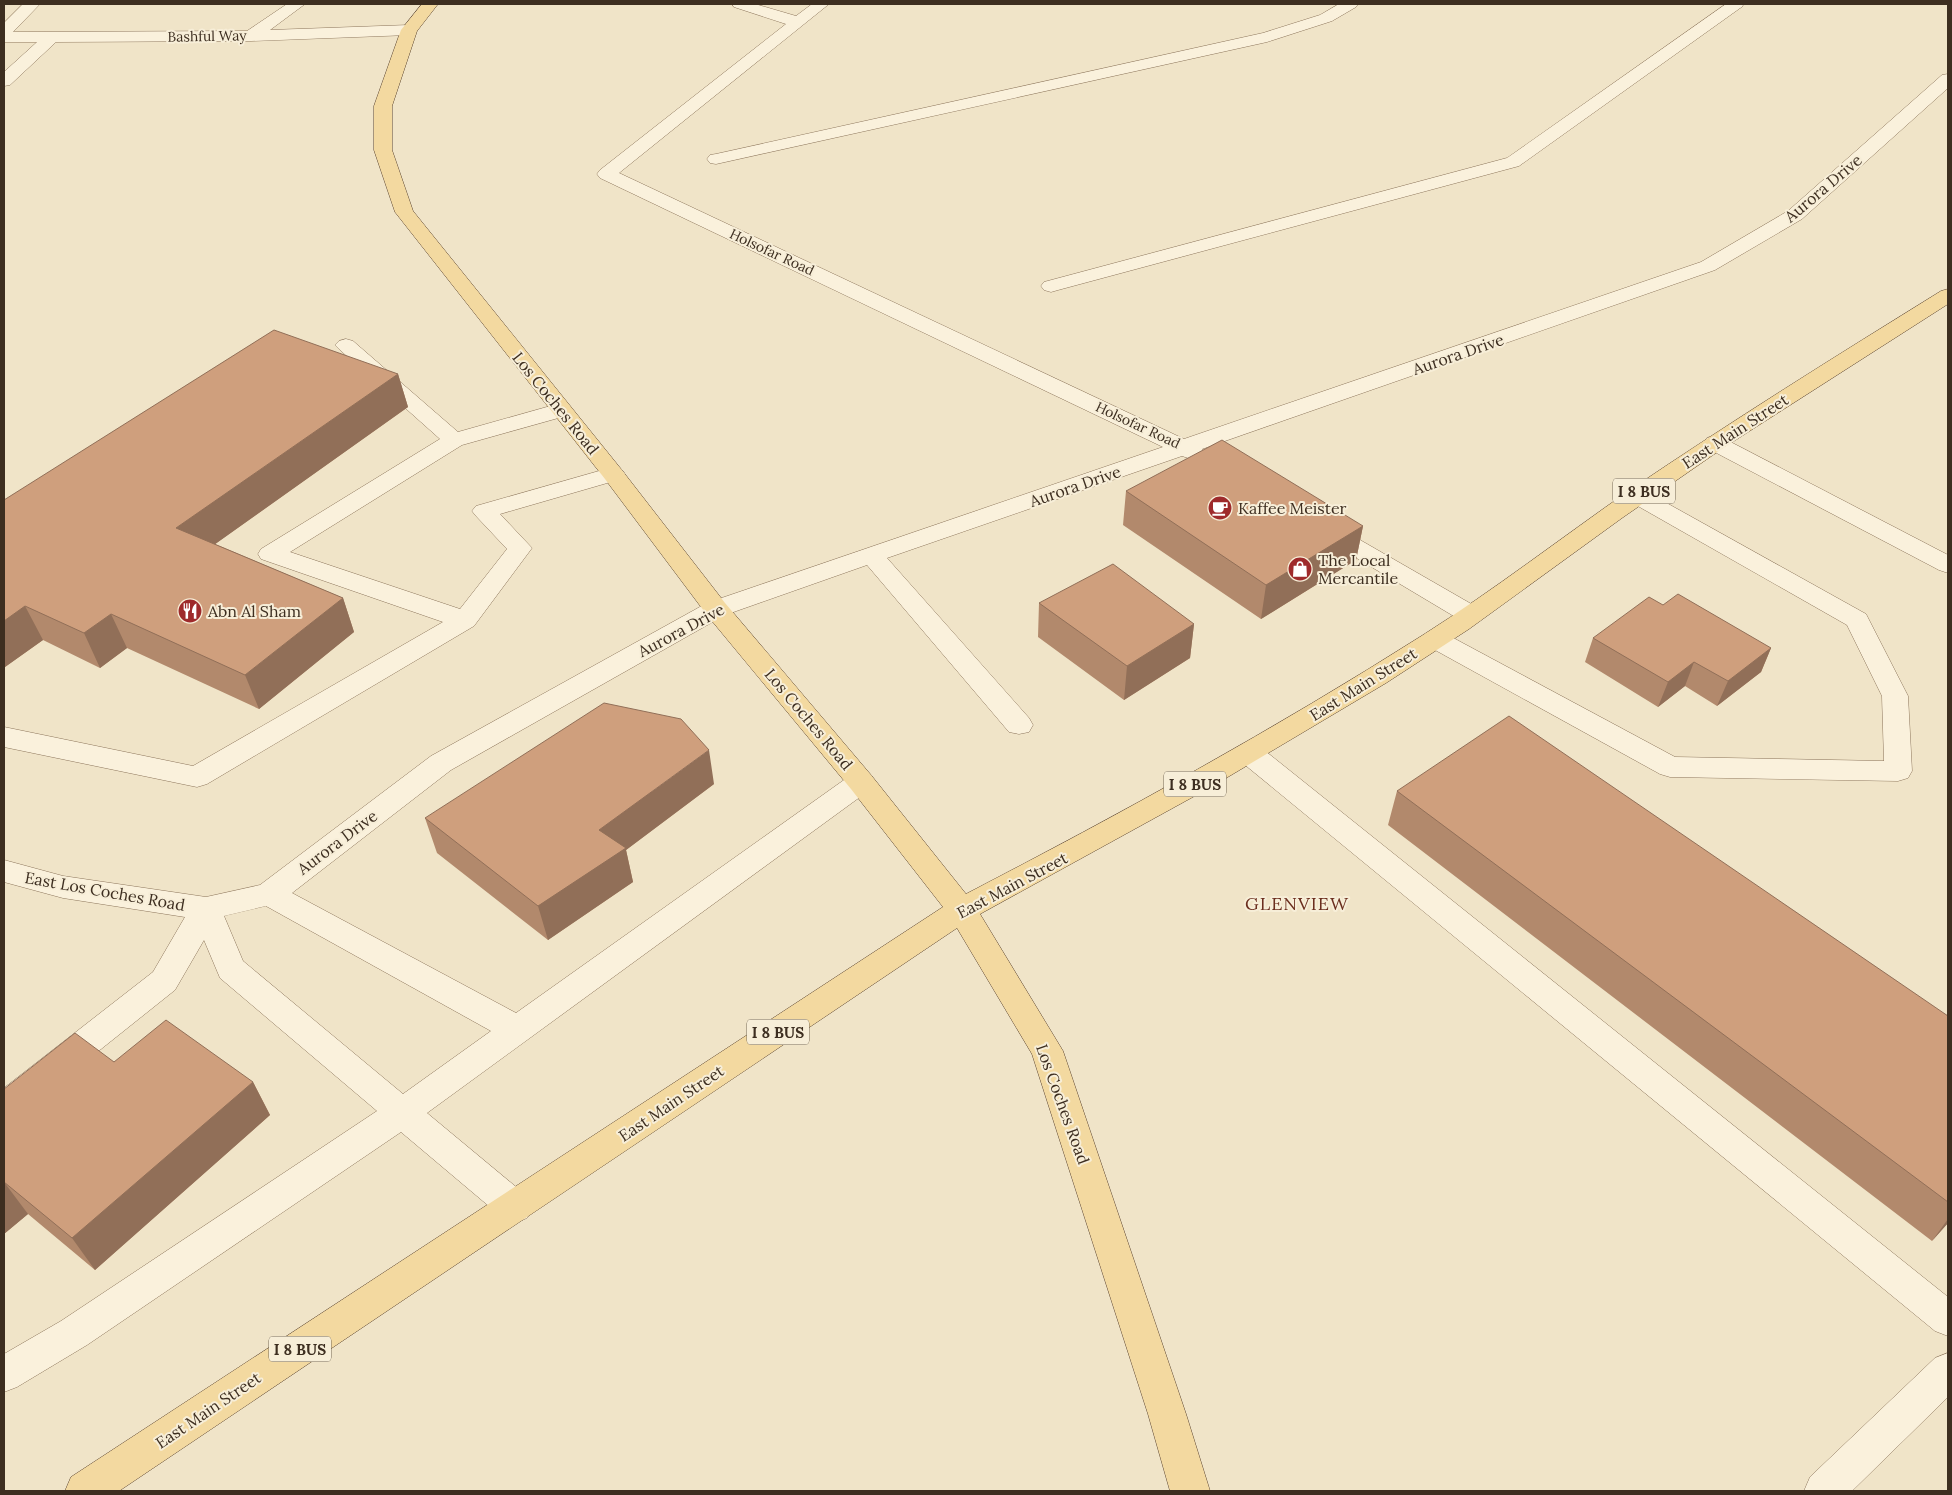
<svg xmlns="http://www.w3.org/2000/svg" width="1952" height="1495" font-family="Lora,serif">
  <rect width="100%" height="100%" fill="#f0e4c8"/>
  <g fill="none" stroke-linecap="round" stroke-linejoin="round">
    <defs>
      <path id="minor" d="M23,4H40L13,32L247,31L287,4H305L270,30L409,25L415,27L417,30L415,33L409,35L251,41L56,42L10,85L4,86V72L37,42H4V23Z
        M732,4H755L796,16L812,4H829L619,173L1184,439L1701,262L1788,211L1942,75L1948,74V88L1802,219L1715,270L1202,449L1205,453L1202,458L1194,460L1182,456L887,558L1029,718L1033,725L1029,732L1019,734L1009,732L867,565L725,615L451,770L292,893L516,1013L851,775L861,772L871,775L875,782L871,789L427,1113L527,1196L532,1207L527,1218L515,1223L503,1218L401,1132L87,1345L17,1387L4,1392V1354L61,1321L377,1111L220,978L204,940L175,990L16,1117L4,1121V1088L153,972L185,917L63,898L4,882V860L63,876L206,897L260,885L431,756L707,603L1163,447L600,178L597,174L600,170L786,24L734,7ZM266,906L491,1031L403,1094L243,961L224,916Z
        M1339,4H1358L1356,7L1332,21L1267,42L716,164L710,163L707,159L710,155L716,154L1263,33L1320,15Z
        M1726,4H1742L1743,6L1519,166L1058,290L1051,292L1044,290L1041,286L1044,282L1507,158Z
        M346,339L353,341L458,432L561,403L569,405L572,410L569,415L462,445L290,552L460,609L507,549L476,516L472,511L476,506L613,467L621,469L625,474L621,479L500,514L532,548L474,626L207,784L197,787L4,747V727L193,766L443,622L261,559L258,554L261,549L440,439L339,349L335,345L339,341Z
        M1715,436L1723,438L1948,555V573L1939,570L1707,448L1704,443L1707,438Z
        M1637,489L1645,491L1866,614L1908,696L1912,771L1908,778L1898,781L1670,777L1660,774L1426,645L1422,639L1426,633L1435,630L1444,633L1675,757L1884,761L1882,696L1847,625L1629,501L1625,496L1629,491Z
        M1326,523L1334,525L1480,609L1484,615L1480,621L1471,623L1462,621L1318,535L1314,530L1318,525Z
        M1249,743L1259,746L1948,1297V1336L1935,1331L1239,760L1235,753L1239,746Z
        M1948,1353V1397L1852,1491H1804L1810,1477L1935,1358Z"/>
      <path id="major" d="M422,4H438L417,31L392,106V150L413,211L621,469L725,603L871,775L966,894C1122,813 1275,729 1423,635C1494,590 1561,538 1630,490C1732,421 1836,356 1941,291L1948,289V304L1723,448L1622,518L1469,629L1386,683L1211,787L980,914L1063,1051L1186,1414L1210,1491H1170L1148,1414L1032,1054L957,928L119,1491H65L71,1477L943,907L851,789L707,615L605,479L395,212L374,150V106L401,30Z"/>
    </defs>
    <use href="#minor" stroke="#8d765c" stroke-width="1"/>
    <use href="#major" stroke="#5b4430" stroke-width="1"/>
    <use href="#minor" fill="#faf1dc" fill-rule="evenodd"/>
    <use href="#major" fill="#f3d9a0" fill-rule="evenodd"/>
  </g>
  <path fill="#b2896c" d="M398,374L408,407L215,544L343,598L354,632L259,709L127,648L100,668L43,640L5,667H4V500Z
    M1126,491L1363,526L1356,560L1261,619L1123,525Z
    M1039,603L1194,624L1190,658L1124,700L1038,637Z
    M1593,638L1771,648L1761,672L1717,706L1685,686L1658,707L1585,662Z
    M714,784L626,850L633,882L548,940L437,853L425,818Z
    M1397,791L1948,1016V1223L1932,1241L1388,825Z
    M253,1082L270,1115L95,1270L28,1214L4,1234V1089Z"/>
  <path fill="#916f58" d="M398,374L408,407L190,562L176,528Z
    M1363,526L1356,560L1261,619L1266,585Z
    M343,598L354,632L259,709L245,675Z
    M25,606L43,640L5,667L4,665V621Z
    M111,614L127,648L100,668L84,633Z
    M1194,624L1190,658L1124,700L1127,666Z
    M1771,648L1761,672L1717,706L1728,681Z
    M1694,662L1685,686L1658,707L1668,682Z
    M709,750L714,784L626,850L633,882L548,940L538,906L599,830Z
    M253,1082L270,1115L95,1270L72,1238Z
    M4,1182L28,1214L4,1234Z
    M1948,1219V1223L1932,1241Z"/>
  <path fill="#cf9f7d" stroke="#916f58" d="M274,330L398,374L176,528L343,598L245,675L111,614L84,633L25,606L4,621V500Z
    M1222,440L1363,526L1266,585L1126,491Z
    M1113,564L1194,624L1127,666L1039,603Z
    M1678,594L1771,648L1728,681L1694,662L1668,682L1593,638L1649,597L1663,605Z
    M604,703L681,719L709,750L599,830L626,848L538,906L425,818Z
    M1509,716L1948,1016V1202L1397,791Z
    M166,1020L253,1082L72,1238L4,1182V1089L75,1033L114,1062Z"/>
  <defs>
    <symbol id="cafe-disc" viewBox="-11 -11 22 22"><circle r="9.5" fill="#9e2a2b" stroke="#f7eed8"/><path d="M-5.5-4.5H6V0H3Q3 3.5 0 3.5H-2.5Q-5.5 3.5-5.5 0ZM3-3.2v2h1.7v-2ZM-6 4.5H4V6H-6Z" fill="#fff"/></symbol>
    <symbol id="shop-disc" viewBox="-11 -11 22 22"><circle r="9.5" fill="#9e2a2b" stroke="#f7eed8"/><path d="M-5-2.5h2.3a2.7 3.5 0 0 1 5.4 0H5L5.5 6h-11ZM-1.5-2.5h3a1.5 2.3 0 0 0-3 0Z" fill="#fff"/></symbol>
    <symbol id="restaurant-disc" viewBox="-11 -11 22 22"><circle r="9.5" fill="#9e2a2b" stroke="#f7eed8"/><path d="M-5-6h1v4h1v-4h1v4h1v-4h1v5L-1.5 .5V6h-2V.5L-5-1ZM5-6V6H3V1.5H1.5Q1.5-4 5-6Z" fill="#fff"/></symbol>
  </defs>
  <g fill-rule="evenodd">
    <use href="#cafe-disc" x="1206" y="494" width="28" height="28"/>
    <use href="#shop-disc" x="1286" y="555" width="28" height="28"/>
    <use href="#restaurant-disc" x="176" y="597" width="28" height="28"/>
  </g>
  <g text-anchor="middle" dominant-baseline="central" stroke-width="4" stroke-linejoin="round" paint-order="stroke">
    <g font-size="14" fill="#3d2e20" stroke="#f7eed8">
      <text transform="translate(207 36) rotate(-1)">Bashful Way</text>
      <text transform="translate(772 252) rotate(25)">Holsofar Road</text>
      <text transform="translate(1138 425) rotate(25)">Holsofar Road</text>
    </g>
    <g fill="#f7eed8" stroke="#756857" stroke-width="1">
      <rect x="1613" y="478.5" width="62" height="25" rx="4"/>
      <rect x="1164" y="771.5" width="62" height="25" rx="4"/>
      <rect x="747" y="1019.5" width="62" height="25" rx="4"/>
      <rect x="269" y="1336.5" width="62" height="25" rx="4"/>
    </g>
    <g font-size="15" font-weight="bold" fill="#3d2e20">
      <text x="1644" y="491">I 8 BUS</text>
      <text x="1195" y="784">I 8 BUS</text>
      <text x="778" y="1032">I 8 BUS</text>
      <text x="300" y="1349">I 8 BUS</text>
    </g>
    <g font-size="16" fill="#3d2e20" stroke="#f7eed8">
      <text transform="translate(1823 188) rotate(-40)">Aurora Drive</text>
      <text transform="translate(1458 354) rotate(-19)">Aurora Drive</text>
      <text transform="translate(556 403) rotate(51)">Los Coches Road</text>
      <text transform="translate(1735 431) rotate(-33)">East Main Street</text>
      <text transform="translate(1075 486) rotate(-19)">Aurora Drive</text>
      <text transform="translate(681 630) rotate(-28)">Aurora Drive</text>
      <text transform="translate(1363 684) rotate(-32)">East Main Street</text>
      <text transform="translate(809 719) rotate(50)">Los Coches Road</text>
      <text transform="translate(337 842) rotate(-37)">Aurora Drive</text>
      <text transform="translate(1012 885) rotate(-28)">East Main Street</text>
      <text transform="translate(105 891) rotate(10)">East Los Coches Road</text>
      <text transform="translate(671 1103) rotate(-34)">East Main Street</text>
      <text transform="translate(1063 1104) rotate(70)">Los Coches Road</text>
      <text transform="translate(208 1410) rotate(-34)">East Main Street</text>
    </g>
    <g font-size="16" fill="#3d2e20" stroke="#f7eed8" text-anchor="start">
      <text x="1238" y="508">Kaffee Meister</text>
      <text x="1318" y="560">The Local<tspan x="1318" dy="18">Mercantile</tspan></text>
      <text x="208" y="611">Abn Al Sham</text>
    </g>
    <g font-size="18" letter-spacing="1" fill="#6b2e1e" stroke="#f7eed8">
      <text x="1297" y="903">GLENVIEW</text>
    </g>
  </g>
  <rect width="1952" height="1495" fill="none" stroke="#3d2e20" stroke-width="10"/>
</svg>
